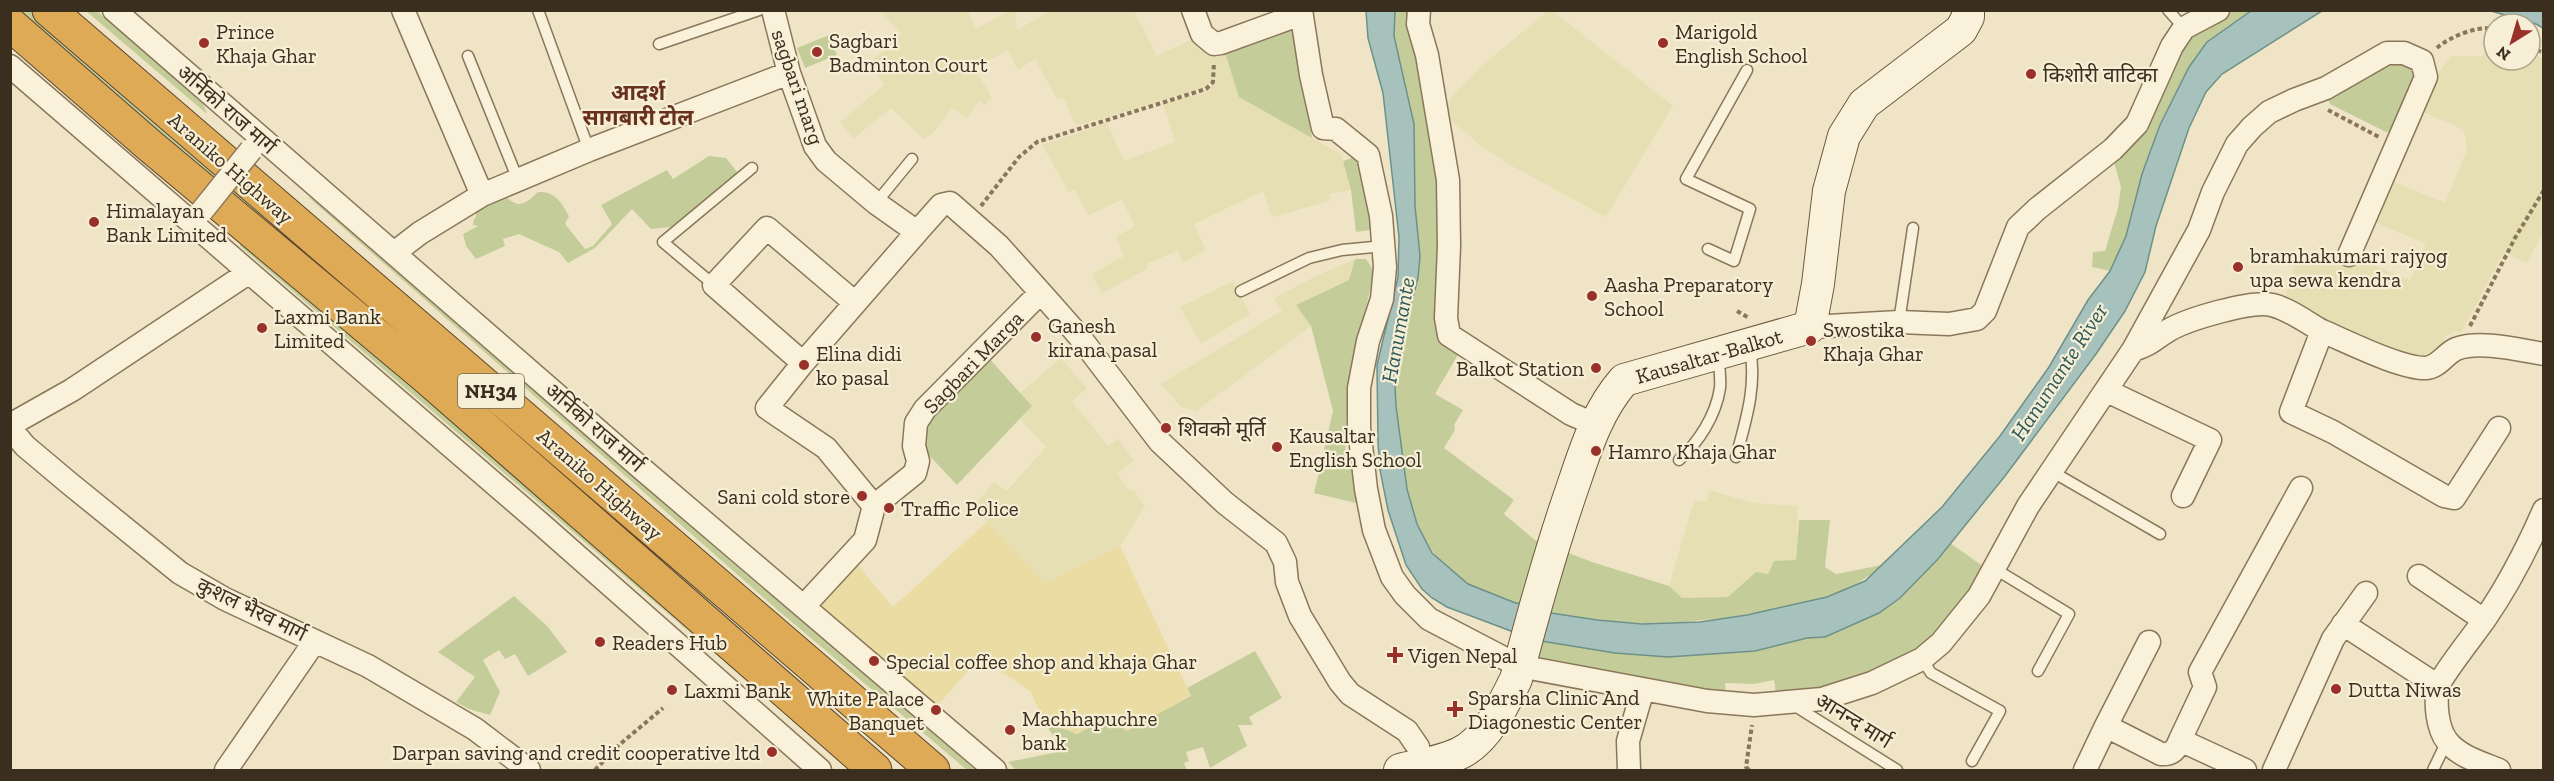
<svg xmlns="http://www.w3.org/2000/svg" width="2554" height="781" font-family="'Zilla Slab','Noto Sans Devanagari',serif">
  <rect width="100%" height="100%" fill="#efe5c6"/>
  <path fill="#e5dfb3" d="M1549,10L1553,11L1673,106L1606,217L1510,165L1480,145L1440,110L1479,68Z
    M881,11H968L976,29L1009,11H1015L1017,30L1050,11H1134L1157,56L1193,39L1199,47L1209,52L1225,53L1239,97L1341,154L1351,190L1330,194V201L1272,217L1263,191L1194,224L1205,248L1204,252L1183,262L1177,251L1146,264L1147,269L1102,293L1092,274L1124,256L1116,237L1135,226L1122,200L1088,215L1075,190L1069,192L1042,145L1107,123L1124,161L1175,142L1163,104L1207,92L1213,84L1210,83L1204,88L1079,125L1074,123L1064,97L1057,99L1035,59L1018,70L1008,51L973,67L992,97L985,105L979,101L967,118L952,108L933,133L923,139L891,108L853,139L840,122L885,84L868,64L901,34Z
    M2494,38V60H2530V52L2543,59V233L2527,263L2504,252L2461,333L2456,331L2446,336L2439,354L2431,359L2383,352L2325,324L2285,297L2297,257L2318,264L2321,255L2354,258L2410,280L2426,244L2372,221L2390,180L2445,203L2467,150L2464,130L2423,112L2439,72L2451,56H2483L2490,39Z
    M1355,259L1349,280L1296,305L1311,326L1196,411L1181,407L1161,384L1282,311L1274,298L1318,275Z
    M1233,281L1250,314L1201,344L1180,307Z
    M1061,358L1087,388L1072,401L1108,446L1118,439L1134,461L1117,474L1130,491L1133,489L1145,506L1120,546L1045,583L987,522L975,504L994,482L1007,491L1046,447L1020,419L1032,406L1020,393Z
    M1709,490L1754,503L1798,506L1796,560L1768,574L1756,572L1728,597L1682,598L1669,586L1694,500L1707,502Z"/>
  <path fill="#c4cd99" d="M19,11H34L918,770H907Z
    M86,11H97L202,101L207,114Z
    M1395,11H1414L1427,67L1459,353L1435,394L1463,410L1454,425L1455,430L1444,448L1514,500L1504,514L1535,540L1592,562L1669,586L1682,598L1728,597L1756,572L1768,574L1774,561L1796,560L1799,520H1830L1825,567L1836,574L1882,565C1849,595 1813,602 1770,610C1680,628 1584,631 1498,596C1488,592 1477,589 1468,584C1446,571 1426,547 1417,523C1405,493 1403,461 1399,429C1397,409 1393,386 1395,366C1398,328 1416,293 1420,256L1400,65L1394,36Z
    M2230,11H2251L2207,42L2160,125L2142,174L2126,236L2110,271L2092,267L2093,252L2105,251L2118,208L2121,187L2112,155L2183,43L2206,23Z
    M1292,27L1312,138L1239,97L1225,53Z
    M829,35L837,55L805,68L797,48Z
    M2388,61L2411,65L2415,73L2394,131L2386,132L2330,104L2328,99Z
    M709,156L726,158L738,173L671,227L651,229L632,209L595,248L568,263L559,252L519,234L503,239L505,246L476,259L466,246L463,234L478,226L473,225L474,219L476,217V209L506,197C520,209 525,204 538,192C555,191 561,202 569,216L565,224L585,249L593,246L612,224L601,205L667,170L673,179Z
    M1358,156L1372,226L1369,230L1356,232L1351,190L1343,161Z
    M307,196L343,218L789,602L975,770H967L780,612Z
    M241,236L861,770H850L240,246Z
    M1355,259H1366L1374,271L1348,391L1345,456L1361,486L1360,504L1314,493L1333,411L1311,326L1296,305L1349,280Z
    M987,356L1032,406L957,485L925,451L924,423Z
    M1950,543L1987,569L1945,626L1911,656L1825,689L1776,694L1774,680L1754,684L1725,683L1726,694L1615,675L1529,655L1535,640L1615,653L1668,657L1755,651L1807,638L1825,637L1879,613L1902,596Z
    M514,596L548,627L567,652L528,676L515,654L505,659L499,650L483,660L500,692L490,715L469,709L456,702L475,677L438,652Z
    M1255,651L1282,698L1249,717L1253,725H1238L1247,746L1210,768L1203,747L1186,752L1189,761L1184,763L1187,770H1016L1008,762L1058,752L1054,737L1043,720L1077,734L1106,718L1191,696L1187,688Z"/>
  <path fill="#ebdca3" d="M987,522L1045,583L1120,546L1191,696L1127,731L1106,718L1077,734L1043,720L1031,692L980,657L933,711L819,605L856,563L893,607Z"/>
  <path fill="#a7c2bc" stroke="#6d918a" stroke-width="1.5" d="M1366,11H1395L1394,36L1414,124L1415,206L1420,256L1418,278L1394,366L1396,406L1407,489L1417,524L1432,553L1468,584L1513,602L1551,613L1597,620L1642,624L1700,622L1747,615L1827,597L1865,581L1942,507L2000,436L2049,367L2088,300L2110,271L2126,236L2142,174L2160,125L2189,67L2207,42L2251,11H2322L2222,74L2206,92L2189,128L2156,226L2145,272L2125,311L2096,354L2005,476L1938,559L1900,598L1879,613L1825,637L1807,638L1755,651L1668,657L1615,653L1535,640L1447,607L1432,598L1422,589L1406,565L1388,510L1380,470L1378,442L1377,365L1398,277L1399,237L1383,93L1368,38Z
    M2491,11H2543V28L2536,24Z"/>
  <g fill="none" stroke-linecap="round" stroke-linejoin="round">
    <defs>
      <path id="lane" d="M538,10L589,150
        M2168,10L2184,28
        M659,44L759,10
        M468,56L518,180
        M876,203L912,159
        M1708,249L1734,261L1750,209L1686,179L1747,70
        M714,285L663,242L752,168
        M1241,291L1309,258L1342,250L1384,246
        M1899,322L1913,228
        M1736,457C1746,420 1757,386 1750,348
        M1679,460C1699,442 1716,415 1720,388C1721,377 1719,365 1718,355
        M2051,471L2160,534
        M1995,569L2069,614L2038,671
        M1922,659L1931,673L2000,711L1972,761
        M1792,704L1897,770
        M2433,770L2447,741"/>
      <path id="street" d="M114,10L641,468L995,770
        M773,10L789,73L815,146L826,161L876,203L917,232L941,205L950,203L999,246L1050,303L1079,336L1160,442L1225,503L1276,543L1285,562L1287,582L1300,616L1340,682L1350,694L1407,731L1418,747L1422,764
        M1193,10L1202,34L1214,44L1221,43L1301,14
        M1301,10L1311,75L1323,128L1336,129L1368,155L1381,216L1385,267L1382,299L1368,341L1359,388V428L1366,489L1374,530L1392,577L1405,595L1429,619L1519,666L1707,701L1754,705L1822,699L1872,683L1922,659L1941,643L1979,596L2028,506L2133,350L2199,230L2213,192L2237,144L2252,127L2269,112L2294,100L2326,88L2387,53H2404L2422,61L2426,77L2349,255
        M1419,10L1418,24L1427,55L1448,180L1449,246L1446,318L1449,335L1571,414L1594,424
        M10,66L541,524L820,770
        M482,195L589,150L789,73
        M394,253L420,233L482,195L403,10
        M1810,327L1899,322L1949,324L1977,319L1985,311L2018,227L2037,209L2113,149L2137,124L2172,46L2184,28L2218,10
        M2322,331C2346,341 2401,369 2426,368C2439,367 2445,354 2456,349C2480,340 2519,350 2544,354
        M2133,350C2152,344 2154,339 2169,330C2188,319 2252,300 2272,305C2289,309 2306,322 2322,331L2291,412L2333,432L2444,496L2454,498L2499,428
        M803,363L714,285L767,228L854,302
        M2107,391L2210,440L2183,496
        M10,425L72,390L248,273
        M10,428L25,446L69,483L180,573L225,599L368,666L475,729L529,770
        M874,506L826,448L767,408L803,363L917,232
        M2419,576L2484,620
        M804,606L865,540L874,506L915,473L918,461L914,446L916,423L925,409L1040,293
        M2343,624L2438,686
        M2106,726L2149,642
        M2180,740L2205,687L2200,672L2301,488
        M226,770L315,641
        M1629,770L1628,741L1643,689
        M2085,770L2106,726L2161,754C2172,755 2176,750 2180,740L2245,770
        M2274,770L2333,639L2366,593
        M2499,770C2482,763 2458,756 2447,741C2437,728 2435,703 2438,687C2441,676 2476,632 2485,619C2509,584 2527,549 2544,510"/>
      <path id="secondary" d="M1400,770C1419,765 1442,762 1460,753C1486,741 1504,704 1516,679C1533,614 1551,549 1573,486C1586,448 1597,411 1624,380L1810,327L1818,284L1829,191L1844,136L1864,104L1961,30L1968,17V10"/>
      <path id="highway" d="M49,10L933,770
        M10,24L149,145L425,376L875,770"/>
    </defs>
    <use href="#lane" stroke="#8a775b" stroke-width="13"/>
    <use href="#street" stroke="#8a775b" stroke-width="25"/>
    <use href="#secondary" stroke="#6c583e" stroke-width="34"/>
    <use href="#highway" stroke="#58452f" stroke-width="35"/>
    <path stroke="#8a775b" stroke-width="4" stroke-dasharray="4.5 3" stroke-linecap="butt" d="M2530,47L2544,53
      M2437,48C2449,37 2478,25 2494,29
      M2328,110L2379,137
      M981,206L1019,157L1037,142L1206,89L1213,82L1214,62
      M1737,311L1749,318
      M2470,326L2515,238L2544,190
      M595,770L619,745L663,708
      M1749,770L1746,767L1752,725"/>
    <use href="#lane" stroke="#f9f1d9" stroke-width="10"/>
    <use href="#street" stroke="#f9f1d9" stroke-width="22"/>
    <use href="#secondary" stroke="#f9f1d9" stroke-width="32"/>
    <use href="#highway" stroke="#deaa56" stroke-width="33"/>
    <defs>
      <path id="street-bridge" d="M202,211L251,150"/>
    </defs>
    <use href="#street-bridge" stroke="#8a775b" stroke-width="25" stroke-linecap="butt"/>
    <use href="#street-bridge" stroke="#f9f1d9" stroke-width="22"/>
  </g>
  <g fill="#9a302a" stroke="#f6eed5" stroke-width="2">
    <circle cx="204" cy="43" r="6"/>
    <circle cx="1663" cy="43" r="6"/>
    <circle cx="817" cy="52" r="6"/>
    <circle cx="2031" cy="74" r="6"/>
    <circle cx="94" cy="222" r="6"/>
    <circle cx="2238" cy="267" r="6"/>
    <circle cx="1592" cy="296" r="6"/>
    <circle cx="262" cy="328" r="6"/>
    <circle cx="1036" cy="337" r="6"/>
    <circle cx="1811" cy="341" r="6"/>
    <circle cx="804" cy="365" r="6"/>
    <circle cx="1596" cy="368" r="6"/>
    <circle cx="1166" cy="428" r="6"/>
    <circle cx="1277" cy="447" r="6"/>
    <circle cx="1596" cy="451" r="6"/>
    <circle cx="862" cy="496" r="6"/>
    <circle cx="889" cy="508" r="6"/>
    <circle cx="600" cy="642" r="6"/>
    <path d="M1392 646h6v6h6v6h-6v6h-6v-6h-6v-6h6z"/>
    <circle cx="874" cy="661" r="6"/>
    <circle cx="2336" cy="689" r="6"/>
    <circle cx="672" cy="690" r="6"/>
    <path d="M1452 700h6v6h6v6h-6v6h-6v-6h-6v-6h6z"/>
    <circle cx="936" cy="710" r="6"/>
    <circle cx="1010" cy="730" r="6"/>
    <circle cx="772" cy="752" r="6"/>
  </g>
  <g text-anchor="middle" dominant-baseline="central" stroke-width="4.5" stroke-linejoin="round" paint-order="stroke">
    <rect fill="#f6eed5" stroke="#726856" stroke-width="1.5" x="458" y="374" width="66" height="34" rx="4.5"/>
    <g font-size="20" font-weight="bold" fill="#3a2e1f">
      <text x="491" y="391">NH34</text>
    </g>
    <g font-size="21" fill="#3a2e1f" stroke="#f6eed5" text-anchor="start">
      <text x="216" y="31">Prince<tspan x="216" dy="24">Khaja Ghar</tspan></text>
      <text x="1675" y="31">Marigold<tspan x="1675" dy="24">English School</tspan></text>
      <text x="829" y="40">Sagbari<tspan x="829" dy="24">Badminton Court</tspan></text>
      <text x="2043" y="74">किशोरी वाटिका</text>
      <text x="106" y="210">Himalayan<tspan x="106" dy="24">Bank Limited</tspan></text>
      <text x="2250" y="255">bramhakumari rajyog<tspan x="2250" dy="24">upa sewa kendra</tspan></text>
      <text x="1604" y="284">Aasha Preparatory<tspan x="1604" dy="24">School</tspan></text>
      <text x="274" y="316">Laxmi Bank<tspan x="274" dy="24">Limited</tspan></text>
      <text x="1048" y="325">Ganesh<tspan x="1048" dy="24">kirana pasal</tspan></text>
      <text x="1823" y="329">Swostika<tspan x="1823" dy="24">Khaja Ghar</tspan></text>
      <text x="816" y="353">Elina didi<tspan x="816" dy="24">ko pasal</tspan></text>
      <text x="1584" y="368" text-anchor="end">Balkot Station</text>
      <text x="1178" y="428">शिवको मूर्ति</text>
      <text x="1289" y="435">Kausaltar<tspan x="1289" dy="24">English School</tspan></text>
      <text x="1608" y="451">Hamro Khaja Ghar</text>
      <text x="850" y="496" text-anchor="end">Sani cold store</text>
      <text x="901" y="508">Traffic Police</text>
      <text x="612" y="642">Readers Hub</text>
      <text x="1408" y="655">Vigen Nepal</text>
      <text x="886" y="661">Special coffee shop and khaja Ghar</text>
      <text x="2348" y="689">Dutta Niwas</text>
      <text x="684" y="690">Laxmi Bank</text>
      <text x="1468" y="697">Sparsha Clinic And<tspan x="1468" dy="24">Diagonestic Center</tspan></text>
      <text x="924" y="698" text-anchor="end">White Palace<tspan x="924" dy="24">Banquet</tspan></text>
      <text x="1022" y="718">Machhapuchre<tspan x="1022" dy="24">bank</tspan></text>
      <text x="760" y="752" text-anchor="end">Darpan saving and credit cooperative ltd</text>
    </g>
    <g font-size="21" fill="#3a2e1f" stroke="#f6eed5">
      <text transform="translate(798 87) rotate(71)">sagbari marg</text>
      <text transform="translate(227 109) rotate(41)">अर्निको राज मार्ग</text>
      <text transform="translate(231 168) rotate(41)">Araniko Highway</text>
      <text transform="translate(1709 356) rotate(-16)">Kausaltar-Balkot</text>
      <text transform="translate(973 362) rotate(-46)">Sagbari Marga</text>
      <text transform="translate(595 427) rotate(41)">अर्निको राज मार्ग</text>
      <text transform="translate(600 484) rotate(41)">Araniko Highway</text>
      <text transform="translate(252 609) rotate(26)">कुशल‌ भैरव मार्ग</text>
      <text transform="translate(1854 720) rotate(32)">आनन्द मार्ग</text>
    </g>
    <g font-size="22" font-weight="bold" fill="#67311e" stroke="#f6eed5">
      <text x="638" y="92">आदर्श<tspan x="638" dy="25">सागबारी टोल</tspan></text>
    </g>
    <g font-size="22" font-style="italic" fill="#2e5a5a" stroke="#f6eed5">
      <text transform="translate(1398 330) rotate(-80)">Hanumante</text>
      <text transform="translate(2059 372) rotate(-57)">Hanumante River</text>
    </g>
  </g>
  <rect width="2554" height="781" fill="none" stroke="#3a2e1f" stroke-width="24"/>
  <g transform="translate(2512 42) rotate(217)"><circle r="28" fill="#f6eed5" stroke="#aba18c" stroke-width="1.5"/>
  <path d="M0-4.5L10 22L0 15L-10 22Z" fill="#9a302a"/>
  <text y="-9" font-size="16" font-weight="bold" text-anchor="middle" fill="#3a2e1f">N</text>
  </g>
</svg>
